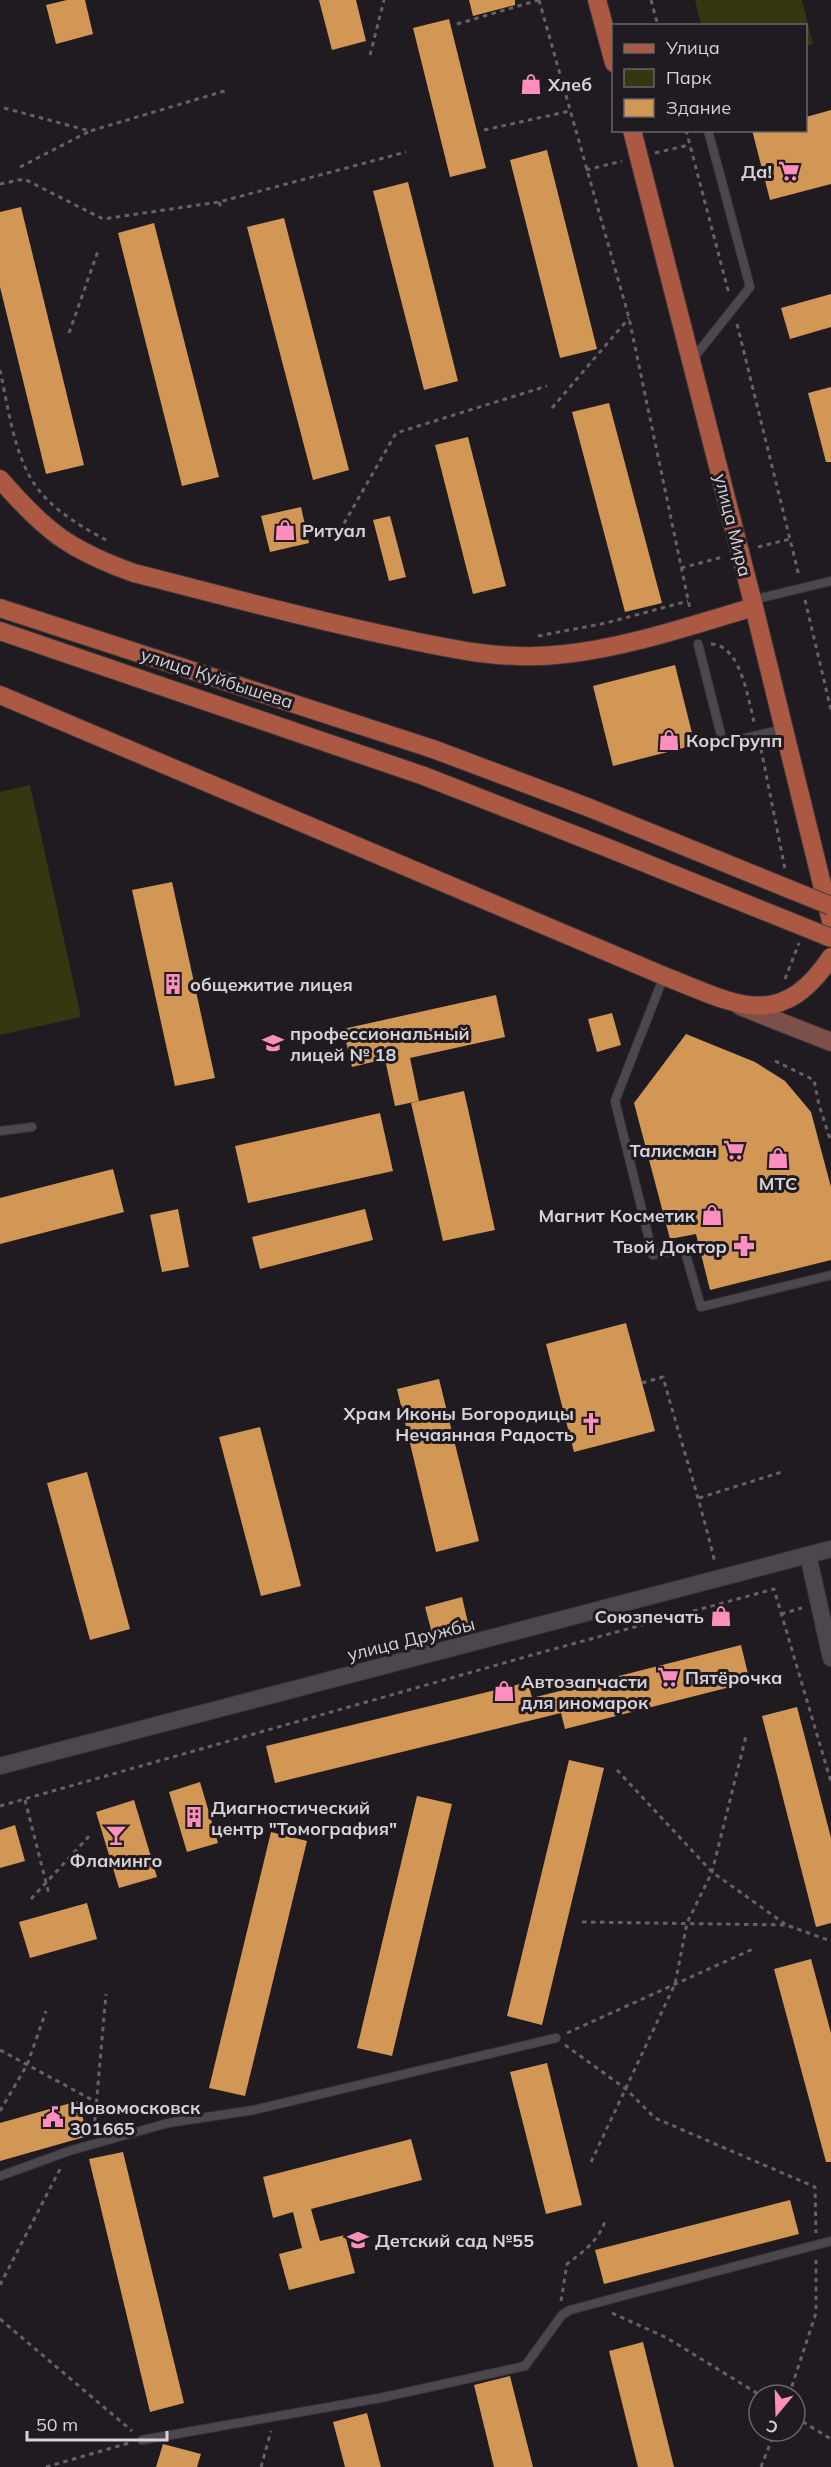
<svg xmlns="http://www.w3.org/2000/svg" width="831" height="2467" font-family="Mulish,sans-serif">
  <rect width="100%" height="100%" fill="#1f1b21"/>
  <path fill="#34370f" d="M695,0H802L813,44L806,46V26L701,25Z
    M30,785L81,1017L0,1035V792Z"/>
  <path fill="#d39755" d="M67,0H85L93,34L56,44L46,5Z
    M319,0H356L366,41L332,50Z
    M469,0H515V5L473,16Z
    M449,19L486,168L450,177L413,28Z
    M831,110V184L770,200L752,130H806V117Z
    M547,150L597,349L560,358L510,160Z
    M408,182L458,381L424,390L373,191Z
    M21,207L84,465L46,474L0,287V212Z
    M284,218L349,470L313,480L247,227Z
    M154,223L219,477L182,486L118,233Z
    M831,294V327L790,339L781,308Z
    M831,387V462H826L808,393Z
    M609,403L662,603L625,612L572,412Z
    M468,437L506,586L473,594L435,445Z
    M301,507L309,543L270,552L261,516Z
    M390,516L406,577L389,581L373,520Z
    M675,665L695,745L613,766L593,686Z
    M172,882L215,1078L175,1086L132,890Z
    M496,995L505,1037L410,1058L419,1101L395,1106L385,1059L352,1067L343,1029Z
    M612,1013L621,1045L597,1052L588,1019Z
    M686,1034L755,1062L785,1081L811,1112L831,1187V1260L710,1290L696,1234L670,1239L634,1103Z
    M464,1091L495,1230L443,1241L411,1103Z
    M380,1113L393,1171L248,1203L235,1146Z
    M113,1169L124,1212L0,1244V1198Z
    M178,1209L189,1267L162,1272L150,1215Z
    M365,1209L373,1240L260,1269L252,1237Z
    M626,1323L655,1431L574,1452L546,1344Z
    M439,1379L479,1541L436,1552L397,1389Z
    M260,1427L301,1586L261,1596L219,1437Z
    M87,1472L130,1629L90,1640L47,1483Z
    M462,1597L468,1623L432,1633L425,1607Z
    M741,1645L750,1682L565,1729L561,1713L275,1783L266,1746L528,1682L532,1698Z
    M797,1707L831,1838V1923L816,1927L762,1716Z
    M569,1760L604,1768L542,2025L507,2016Z
    M200,1782L218,1843L187,1852L169,1792Z
    M417,1796L452,1804L392,2056L357,2048Z
    M134,1800L157,1877L119,1888L96,1812Z
    M15,1825L25,1861L0,1868V1830Z
    M271,1832L307,1841L245,2096L209,2088Z
    M87,1903L97,1939L30,1958L19,1922Z
    M811,1959L831,2033V2162H826L774,1969Z
    M547,2063L582,2205L546,2214L510,2072Z
    M78,2101L88,2136L0,2161V2123Z
    M411,2139L422,2180L311,2209L320,2241L345,2235L355,2273L289,2290L279,2254L302,2248L293,2212L273,2218L263,2177Z
    M123,2152L184,2403L150,2412L89,2159Z
    M790,2200L799,2234L604,2284L595,2250Z
    M643,2342L674,2467H638L609,2351Z
    M510,2376L533,2467H494L474,2385Z
    M367,2413L381,2467H345L333,2422Z
    M163,2444L201,2454L197,2467H156Z"/>
  <g fill="none" stroke-linecap="round" stroke-linejoin="round">
    <defs>
      <path id="lane" d="M692,360L750,287L708,130
        M752,600L831,581
        M698,644L723,743L784,729
        M664,976L615,1101L653,1255L684,1248L701,1307L831,1275
        M0,1131L32,1127
        M0,2176L69,2151L168,2123L254,2110L556,2038
        M142,2440L380,2398L525,2366L562,2315L570,2310L831,2241"/>
      <path id="street" d="M808,1555L831,1658
        M0,1766C277,1692 554,1623 831,1549"/>
      <path id="secondary" d="M740,1006L831,1042"/>
      <path id="primary" d="M597,0L614,63
        M632,130L754,607L831,921
        M0,479C44,530 69,550 134,573C216,594 298,616 381,634C440,647 503,662 565,654C629,647 692,625 754,607
        M0,608L433,749
        M0,631L424,776
        M0,695L664,976C733,1003 780,1034 831,957"/>
    </defs>
    <use href="#lane" stroke="#3a373b" stroke-width="10"/>
    <use href="#street" stroke="#3a373b" stroke-width="18"/>
    <use href="#secondary" stroke="#3a373b" stroke-width="20"/>
    <use href="#primary" stroke="#3a373b" stroke-width="20"/>
    <path stroke="#656167" stroke-width="3" stroke-dasharray="4.5 4.5" stroke-linecap="butt" d="M539,0L629,318L690,609
      M651,0L658,26
      M457,24L539,0
      M370,55L384,0
      M4,108L90,131L228,90
      M484,130L570,111
      M686,130L729,294
      M655,153L689,145
      M20,167L88,132
      M586,170L622,161
      M0,184L24,179L103,219L219,202L406,152
      M219,202L222,210
      M737,324L799,576
      M69,333L98,251
      M0,370C8,406 13,450 33,482C50,509 83,528 110,542
      M552,408L629,318
      M335,539L396,433L547,386
      M758,547L790,539
      M681,568L723,557
      M805,600L831,710
      M538,636L606,623L688,601
      M711,644C741,645 748,699 754,722
      M761,749L785,869
      M785,979L799,943
      M775,1061L814,1080L819,1105L831,1142
      M642,1383L663,1377C680,1439 700,1500 715,1563
      M699,1498L785,1471
      M781,1614L802,1608
      M617,1770L712,1872L785,1924
      M25,1800L49,1894
      M0,1806L532,1655L774,1589L831,1782
      M31,1899L92,1833
      M582,1922L786,1925L831,1941
      M567,2033L753,1949
      M565,2045L626,2089L655,2118L815,2187L816,2233
      M0,2050L96,2102
      M0,2111L27,2065L46,2011
      M94,2130L106,1994
      M591,2162L675,1984L687,1923L712,1872L746,1736
      M0,2285L60,2169
      M561,2301L567,2264C584,2251 600,2240 606,2218
      M612,2313L667,2338L760,2395
      M0,2319L132,2431
      M789,2395L816,2313V2257
      M795,2417L831,2439
      M46,2467L129,2443
      M261,2467L271,2431
      M761,2467L775,2431"/>
    <use href="#lane" stroke="#4c474e" stroke-width="8"/>
    <use href="#street" stroke="#4c474e" stroke-width="16"/>
    <use href="#secondary" stroke="#7c5048" stroke-width="18"/>
    <use href="#primary" stroke="#ac5943" stroke-width="18"/>
    <defs>
      <path id="primary-bridge" d="M433,749L590,808L831,906
        M424,776L608,848L831,938"/>
    </defs>
    <use href="#primary-bridge" stroke="#3a373b" stroke-width="20" stroke-linecap="butt"/>
    <use href="#primary-bridge" stroke="#ac5943" stroke-width="18"/>
  </g>
  <defs>
    <symbol id="shop-bare" viewBox="-9 -9 18 18"><path d="M-5-2.5h2.3a2.7 3.5 0 0 1 5.4 0H5L5.5 6h-11ZM-1.5-2.5h3a1.5 2.3 0 0 0-3 0Z" fill="#fe8ebd" stroke="#1f1b21" stroke-width="2.5" paint-order="stroke"/></symbol>
    <symbol id="supermarket-bare" viewBox="-9 -9 18 18"><path d="M-6-5.5h2.5l.6 2H6L4.5 2H-2.5L-4.4-4H-6ZM-1.5 3.2a1.3 1.3 0 1 0 .1 0ZM3 3.2a1.3 1.3 0 1 0 .1 0Z" fill="#fe8ebd" stroke="#1f1b21" stroke-width="2.5" paint-order="stroke"/></symbol>
    <symbol id="building-bare" viewBox="-9 -9 18 18"><path d="M-4-6H4V6H1V3H-1V6H-4ZM-2.5-4.3h1.7v1.8h-1.7ZM.8-4.3h1.7v1.8H.8ZM-2.5-1h1.7V.8h-1.7ZM.8-1h1.7V.8H.8Z" fill="#fe8ebd" stroke="#1f1b21" stroke-width="2.5" paint-order="stroke"/></symbol>
    <symbol id="university-bare" viewBox="-9 -9 18 18"><path d="M0-5L7-2L0 1L-7-2ZM-4 1L0 2.5L4 1V4Q0 6-4 4Z" fill="#fe8ebd" stroke="#1f1b21" stroke-width="2.5" paint-order="stroke"/></symbol>
    <symbol id="pharmacy-bare" viewBox="-9 -9 18 18"><path d="M-2-6h4v4h4v4h-4v4h-4v-4h-4v-4h4Z" fill="#fe8ebd" stroke="#1f1b21" stroke-width="2.5" paint-order="stroke"/></symbol>
    <symbol id="church-bare" viewBox="-9 -9 18 18"><path d="M-1.2-6h2.4v3.5h3.3v2.4h-3.3V6h-2.4V-.1h-3.3v-2.4h3.3Z" fill="#fe8ebd" stroke="#1f1b21" stroke-width="2.5" paint-order="stroke"/></symbol>
    <symbol id="bar-bare" viewBox="-9 -9 18 18"><path d="M-6-5H6L.8 .8V4.5H3.5V6h-7V4.5H-.8V.8Z" fill="#fe8ebd" stroke="#1f1b21" stroke-width="2.5" paint-order="stroke"/></symbol>
    <symbol id="civic-bare" viewBox="-9 -9 18 18"><path d="M-.6-6.5H3V-4.5H.6V-3L4-1V1h2V6H-6V1h2V-1L-.6-3ZM-1.2 2.5V6h2.4V2.5Z" fill="#fe8ebd" stroke="#1f1b21" stroke-width="2.5" paint-order="stroke"/></symbol>
    <symbol id="school-bare" viewBox="-9 -9 18 18"><path d="M0-5L7-2L0 1L-7-2ZM-4 1L0 2.5L4 1V4Q0 6-4 4Z" fill="#fe8ebd" stroke="#1f1b21" stroke-width="2.5" paint-order="stroke"/></symbol>
  </defs>
  <g fill-rule="evenodd">
    <use href="#shop-bare" x="516" y="69" width="30" height="30"/>
    <use href="#supermarket-bare" x="774" y="156" width="30" height="30"/>
    <use href="#shop-bare" x="270" y="515" width="30" height="30"/>
    <use href="#shop-bare" x="654" y="725" width="30" height="30"/>
    <use href="#building-bare" x="158" y="969" width="30" height="30"/>
    <use href="#university-bare" x="258" y="1028" width="30" height="30"/>
    <use href="#supermarket-bare" x="719" y="1135" width="30" height="30"/>
    <use href="#shop-bare" x="763" y="1143" width="30" height="30"/>
    <use href="#shop-bare" x="697" y="1200" width="30" height="30"/>
    <use href="#pharmacy-bare" x="729" y="1231" width="30" height="30"/>
    <use href="#church-bare" x="576" y="1408" width="30" height="30"/>
    <use href="#shop-bare" x="706" y="1601" width="30" height="30"/>
    <use href="#supermarket-bare" x="653" y="1662" width="30" height="30"/>
    <use href="#shop-bare" x="489" y="1676" width="30" height="30"/>
    <use href="#building-bare" x="179" y="1802" width="30" height="30"/>
    <use href="#bar-bare" x="101" y="1820" width="30" height="30"/>
    <use href="#civic-bare" x="38" y="2102" width="30" height="30"/>
    <use href="#school-bare" x="343" y="2225" width="30" height="30"/>
  </g>
  <g text-anchor="middle" dominant-baseline="central" stroke-width="6" stroke-linejoin="round" paint-order="stroke">
    <g font-size="18" font-weight="bold" fill="#d6d3d8" stroke="#1f1b21" text-anchor="start">
      <text x="548" y="84">Хлеб</text>
      <text x="772" y="171" text-anchor="end">Да!</text>
      <text x="302" y="530">Ритуал</text>
      <text x="686" y="740">КорсГрупп</text>
      <text x="190" y="984">общежитие лицея</text>
      <text x="290" y="1033">профессиональный<tspan x="290" dy="21">лицей № 18</tspan></text>
      <text x="717" y="1150" text-anchor="end">Талисман</text>
      <text x="778" y="1183" text-anchor="middle">МТС</text>
      <text x="695" y="1215" text-anchor="end">Магнит Косметик</text>
      <text x="727" y="1246" text-anchor="end">Твой Доктор</text>
      <text x="574" y="1413" text-anchor="end">Храм Иконы Богородицы<tspan x="574" dy="21">Нечаянная Радость</tspan></text>
      <text x="704" y="1616" text-anchor="end">Союзпечать</text>
      <text x="685" y="1677">Пятёрочка</text>
      <text x="521" y="1681">Автозапчасти<tspan x="521" dy="21">для иномарок</tspan></text>
      <text x="211" y="1807">Диагностический<tspan x="211" dy="21">центр "Томография"</tspan></text>
      <text x="116" y="1860" text-anchor="middle">Фламинго</text>
      <text x="70" y="2107">Новомосковск<tspan x="70" dy="21">301665</tspan></text>
      <text x="375" y="2240">Детский сад №55</text>
    </g>
    <g font-size="18" fill="#d6d3d8" stroke="#1f1b21">
      <text transform="translate(733 525) rotate(76)">улица Мира</text>
      <text transform="translate(217 678) rotate(18)">улица Куйбышева</text>
      <text transform="translate(411 1639) rotate(-14)">улица Дружбы</text>
    </g>
  </g>
  <rect x="612" y="24" width="195" height="108" fill="#1f1b21" stroke="#68656a" stroke-width="1.5"/>
  <rect x="624" y="44" width="30" height="9" fill="#ac5943" stroke="#68656a" stroke-width="1.5"/>
  <text x="666" y="54" font-size="18" fill="#d6d3d8">Улица</text>
  <rect x="624" y="69" width="30" height="18" fill="#34370f" stroke="#68656a" stroke-width="1.5"/>
  <text x="666" y="84" font-size="18" fill="#d6d3d8">Парк</text>
  <rect x="624" y="99" width="30" height="18" fill="#d39755" stroke="#68656a" stroke-width="1.5"/>
  <text x="666" y="114" font-size="18" fill="#d6d3d8">Здание</text>
  <g transform="translate(777 2413) rotate(199)"><circle r="28" fill="#1f1b21" stroke="#68656a" stroke-width="1.5"/>
  <path d="M0-4.5L10 22L0 15L-10 22Z" fill="#fe8ebd"/>
  <text y="-9" font-size="16" font-weight="bold" text-anchor="middle" fill="#d6d3d8">С</text>
  </g>
  <path d="M27 2431v9h140v-9" fill="none" stroke="#d6d3d8" stroke-width="3"/>
  <text x="36" y="2431" font-size="18" fill="#d6d3d8" stroke="#1f1b21" stroke-width="4.5" paint-order="stroke">50 m</text>
</svg>
